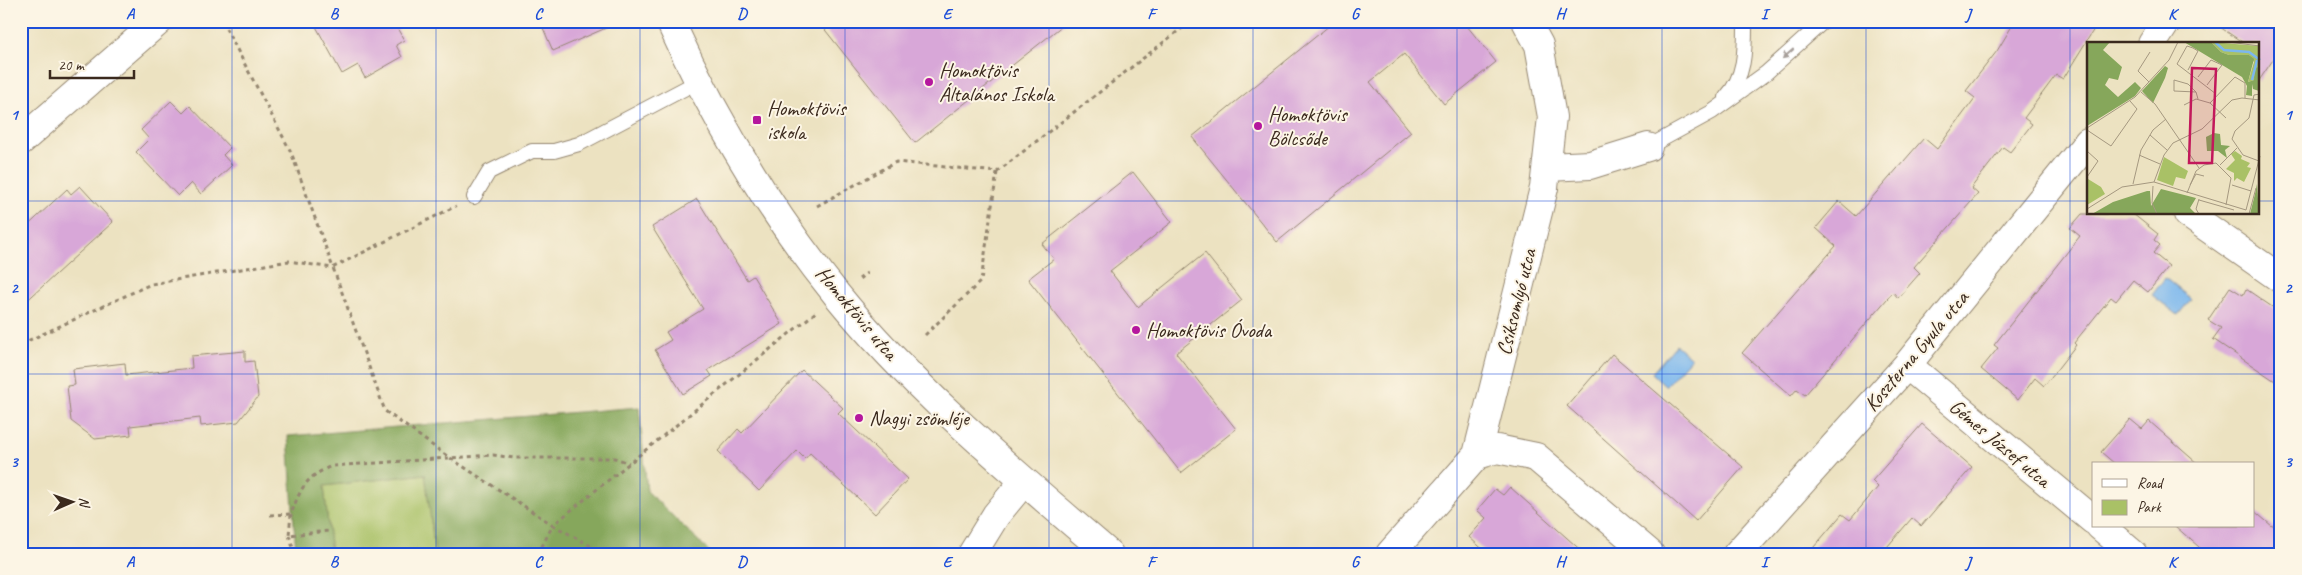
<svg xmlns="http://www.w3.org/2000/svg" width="2302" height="575" font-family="Caveat,sans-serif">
  <rect width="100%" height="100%" fill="#fcf5e5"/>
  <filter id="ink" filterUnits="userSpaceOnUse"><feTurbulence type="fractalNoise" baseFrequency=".02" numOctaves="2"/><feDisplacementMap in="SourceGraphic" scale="10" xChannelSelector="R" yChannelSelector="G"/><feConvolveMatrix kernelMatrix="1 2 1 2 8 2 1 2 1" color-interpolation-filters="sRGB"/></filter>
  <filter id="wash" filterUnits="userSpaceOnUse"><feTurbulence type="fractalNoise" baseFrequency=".0096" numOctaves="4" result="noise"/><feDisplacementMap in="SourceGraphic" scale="20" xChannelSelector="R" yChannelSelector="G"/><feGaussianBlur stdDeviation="1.12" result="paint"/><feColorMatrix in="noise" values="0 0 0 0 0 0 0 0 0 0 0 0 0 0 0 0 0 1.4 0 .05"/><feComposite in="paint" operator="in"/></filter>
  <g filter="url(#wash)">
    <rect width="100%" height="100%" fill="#ece2c1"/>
    <path fill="#a9c166" stroke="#727642" d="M426,474L435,554H331L324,486Z"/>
    <path fill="#86a75b" stroke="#60683c" d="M639,407L647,491L712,554H435L425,474L324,486L331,554H296L288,436Z"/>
    <path fill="#7cb7ed" stroke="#5c7086" d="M2165,278L2191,299L2178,315L2152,295Z
      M1676,345L1691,358L1666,386L1652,373Z"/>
    <g id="blocks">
      <path fill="#d8a7d8" d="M313,21H393L404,40L396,45L402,57L365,78L358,65L342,74Z
        M540,21H622L553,51Z
        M818,21H1068L915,143Z
        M1335,21H1463L1496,62L1444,104L1404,54L1370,82L1411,132L1277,242L1192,137Z
        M2015,21H2099L2063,79L2056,75L2024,118L2032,124L2010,152L2003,147L1971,188L1978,194L1914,267L1920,273L1898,298L1893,292L1805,395L1797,389L1791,396L1742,353L1836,246L1816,228L1839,201L1856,216L1924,138L1937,149L1975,98L1966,91L1997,51Z
        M2211,21H2281V48L2258,82V44H2245Z
        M171,101L183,113L190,106L230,148L223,155L232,165L201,194L191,183L178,196L136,152L149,139L141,130Z
        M1133,172L1172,222L1110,271L1138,307L1205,253L1242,300L1176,353L1236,429L1181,473L1028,279L1054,259L1042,244Z
        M80,186L113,222L21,306V232L67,189L71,194Z
        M697,199L747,280L753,276L782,324L708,370L712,376L683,394L655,350L671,340L666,332L703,309L652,227Z
        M2082,214H2133L2158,234L2154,240L2160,245L2153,253L2169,266L2148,292L2133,280L2116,301L2111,297L2074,343L2076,345L2044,386L2035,378L2018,400L1981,369L1998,348L1994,345L2080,236L2070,228Z
        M2230,287L2243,295L2246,289L2281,313V385L2213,339L2221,328L2208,320Z
        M245,351V362L254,361L258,397L238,422L201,426L200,418L130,426L131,435L95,439L71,421L67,386L75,385L73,369L125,363L126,375L192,368L191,356Z
        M1612,354L1743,467L1696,521L1567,406Z
        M802,370L843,408L838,413L908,479L875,514L810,453L805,459L797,451L759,491L718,451L738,429L742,433Z
        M2130,419L2142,429L2149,421L2198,464H2115L2101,452Z
        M1922,424L1972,467L1921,526L1912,518L1881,554H1808L1842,514L1850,520L1878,487L1872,481Z
        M1510,487L1585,554H1488L1469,537L1486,518L1477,510L1495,489L1503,495Z
        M2253,510L2272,526H2281V554H2207L2175,526H2253Z"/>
    </g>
  </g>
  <g filter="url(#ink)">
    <use href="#blocks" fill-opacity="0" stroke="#948670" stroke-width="1"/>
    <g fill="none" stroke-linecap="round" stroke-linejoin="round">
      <defs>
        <path id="lane" d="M1726,97C1746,76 1745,48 1745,21
          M1648,147L1712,112L1766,73L1824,21
          M474,197L489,172L532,151H554L579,144L697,82"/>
        <path id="street" d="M670,21C714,118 770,212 837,295C916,392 1015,473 1109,554
          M2152,44L2167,21
          M21,141L159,21
          M1547,167L1590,165L1648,147
          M2188,214L2281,279
          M1907,365L2093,520
          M1477,455L1497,449L1536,457L1650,554
          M2100,526L2133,554
          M972,554L996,515L1024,481
          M1390,554L1477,455L1544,188L1552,117L1539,45L1526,21
          M1737,554L1907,365L2088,142"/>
      </defs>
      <use href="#lane" stroke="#948670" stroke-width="16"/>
      <use href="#street" stroke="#948670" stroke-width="30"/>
      <path stroke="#948670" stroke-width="3" stroke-dasharray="4 4" stroke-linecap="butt" d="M222,21L291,152L385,411L447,456L553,525L816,312
        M817,206L896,162L997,172L1191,21
        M859,279L867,273
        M925,335L981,281L997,172
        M21,344L151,284L289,261L332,268L456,206
        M291,514L289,535L329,531
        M270,515L291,514C301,488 305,477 332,466L493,455L514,458H615L629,463
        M289,535L295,554
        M538,554L553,525L605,554"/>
      <use href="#lane" stroke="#fff" stroke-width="14"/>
      <use href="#street" stroke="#fff" stroke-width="28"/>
    </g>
    <defs><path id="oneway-solid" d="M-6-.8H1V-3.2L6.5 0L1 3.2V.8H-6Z" transform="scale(1.25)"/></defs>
    <use fill="#a79f9a" href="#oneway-solid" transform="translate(1788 54) rotate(139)"/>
  </g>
  <path fill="none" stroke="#1d4ed8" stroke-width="1" stroke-opacity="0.55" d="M232,21V554M436,21V554M640,21V554M845,21V554M1049,21V554M1253,21V554M1457,21V554M1662,21V554M1866,21V554M2070,21V554M21,201H2088M2258,201H2281M21,374H2281"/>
  <g fill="#b5179e" stroke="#fcf5e5" stroke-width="2">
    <circle cx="929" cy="82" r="5"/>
    <rect x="752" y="115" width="10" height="10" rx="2.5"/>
    <circle cx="1258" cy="126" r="5"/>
    <circle cx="1136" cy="330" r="5"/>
    <circle cx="859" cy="418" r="5"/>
  </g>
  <g text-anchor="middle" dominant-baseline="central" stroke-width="4" stroke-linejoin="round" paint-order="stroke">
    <g font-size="21" fill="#3b2a1e" stroke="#fcf5e5" text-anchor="start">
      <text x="939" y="70">Homoktövis<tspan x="939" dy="24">Általános Iskola</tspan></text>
      <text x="767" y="108">Homoktövis<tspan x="767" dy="24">iskola</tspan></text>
      <text x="1268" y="114">Homoktövis<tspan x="1268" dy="24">Bölcsőde</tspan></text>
      <text x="1146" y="330">Homoktövis Óvoda</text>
      <text x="869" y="418">Nagyi zsömléje</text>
    </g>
    <g font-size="21" fill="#3b2a1e" stroke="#fcf5e5">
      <text transform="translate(1516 302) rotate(-76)">Csíksomlyó utca</text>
      <text transform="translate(857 313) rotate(50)">Homoktövis utca</text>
      <text transform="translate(1916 351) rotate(-50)">Koszterna Gyula utca</text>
      <text transform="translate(2000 443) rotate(40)">Gémes József utca</text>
    </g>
  </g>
  <g transform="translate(2087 42)">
    <rect width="172" height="172" fill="#ece2c1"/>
    <path d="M124,0L172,4V25L167,38L161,40L167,20L162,13H142L134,10ZM148,109L155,114L154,117L163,121L160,125L164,126L157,140L150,136L147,139V131L139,127L148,118L144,112ZM77,115L101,129L98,137L89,135L86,144L70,138ZM1,137L14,145L18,152L0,163Z" fill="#a9c166"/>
    <path d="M0,0H23L16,8L35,25L31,38L22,36L18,43L31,55L48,40L54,46L48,54L0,84ZM97,0H124L134,10L142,13H162L167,17L161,40L167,38L168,26L172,25V49L166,47L165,42V54L159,53L160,44L155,35ZM78,24L81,26L78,36L66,61L55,49ZM127,91L133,92L134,103L143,104L138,108L140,116L131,109H120L119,95ZM170,142L172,172H163L168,152ZM74,147L109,156L103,166L109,172H5L26,160L60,149H63L64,164Z" fill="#86a75b"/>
    <path fill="none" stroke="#7cb7ed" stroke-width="2.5" d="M128,0L137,8L162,10L173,18M165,38L170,18"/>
    <path fill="none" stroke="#a59880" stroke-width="1" d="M141,0L173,4M90,22L100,4L106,6L111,9L101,28M90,22L129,52M111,35L124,18L135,23L120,43M62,40L51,29L63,10M54,50L68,62L112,126M109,50L87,49V38L101,42L109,50L111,57M123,61L148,35L158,41V56M97,63L109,57L123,61L139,76M0,86L48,55L82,18L91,0M0,88L24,104L50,67L43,59M63,93L80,108M0,109L11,119L0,135M52,113L73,122M172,119L156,113L145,97L148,89L162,76L167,53L173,52M133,123L150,106M67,140L77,113L86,101L115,87L145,58L155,56L173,58M46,142L54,108L66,88L79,77M103,143L109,132L117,134M145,143L164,149M66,144L65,161L70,172M100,151L109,129L117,123L129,121L144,136L139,163M112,158L147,168M0,167L35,145L67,140L159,168L173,114M112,172L109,167L112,157M162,172L169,146"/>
    <path fill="#c2185b" fill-opacity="0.15" stroke="#c2185b" stroke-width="2.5" d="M105,26L129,27L125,121H102Z"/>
    <rect width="172" height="172" fill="none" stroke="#3b2a1e" stroke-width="2.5"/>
  </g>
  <rect width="2302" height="575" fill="none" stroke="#fcf5e5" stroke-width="55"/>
  <rect x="2092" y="462" width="162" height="65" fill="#fcf5e5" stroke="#afa495"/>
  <rect x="2102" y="479" width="25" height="8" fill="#ffffff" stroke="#afa495"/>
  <text x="2137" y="488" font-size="15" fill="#3b2a1e">Road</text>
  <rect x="2102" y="500" width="25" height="15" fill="#a9c166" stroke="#afa495"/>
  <text x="2137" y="512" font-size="15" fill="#3b2a1e">Park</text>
  <g transform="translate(72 502) rotate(88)" stroke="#fcf5e5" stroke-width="4" paint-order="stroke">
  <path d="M0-4L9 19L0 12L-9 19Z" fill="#3b2a1e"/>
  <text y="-8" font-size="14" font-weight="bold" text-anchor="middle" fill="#3b2a1e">N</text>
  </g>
  <path d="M50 70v8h84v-8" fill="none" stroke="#3b2a1e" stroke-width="2.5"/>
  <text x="58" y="70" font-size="15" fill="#3b2a1e" stroke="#fcf5e5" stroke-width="4" paint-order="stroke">20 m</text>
  <rect x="28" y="28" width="2246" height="520" fill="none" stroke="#1d4ed8" stroke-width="2"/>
  <g font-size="16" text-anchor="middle" font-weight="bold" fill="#1d4ed8">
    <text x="130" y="19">A</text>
    <text x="334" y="19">B</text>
    <text x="538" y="19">C</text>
    <text x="742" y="19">D</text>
    <text x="947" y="19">E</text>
    <text x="1151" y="19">F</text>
    <text x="1355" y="19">G</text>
    <text x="1560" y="19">H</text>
    <text x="1764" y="19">I</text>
    <text x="1968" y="19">J</text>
    <text x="2172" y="19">K</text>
    <text x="14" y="120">1</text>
    <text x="2288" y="120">1</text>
    <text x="14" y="293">2</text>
    <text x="2288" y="293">2</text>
    <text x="14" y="467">3</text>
    <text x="2288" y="467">3</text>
    <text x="130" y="567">A</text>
    <text x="334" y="567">B</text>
    <text x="538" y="567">C</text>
    <text x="742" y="567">D</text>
    <text x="947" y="567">E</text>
    <text x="1151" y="567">F</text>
    <text x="1355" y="567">G</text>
    <text x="1560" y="567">H</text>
    <text x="1764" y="567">I</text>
    <text x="1968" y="567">J</text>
    <text x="2172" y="567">K</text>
  </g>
</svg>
